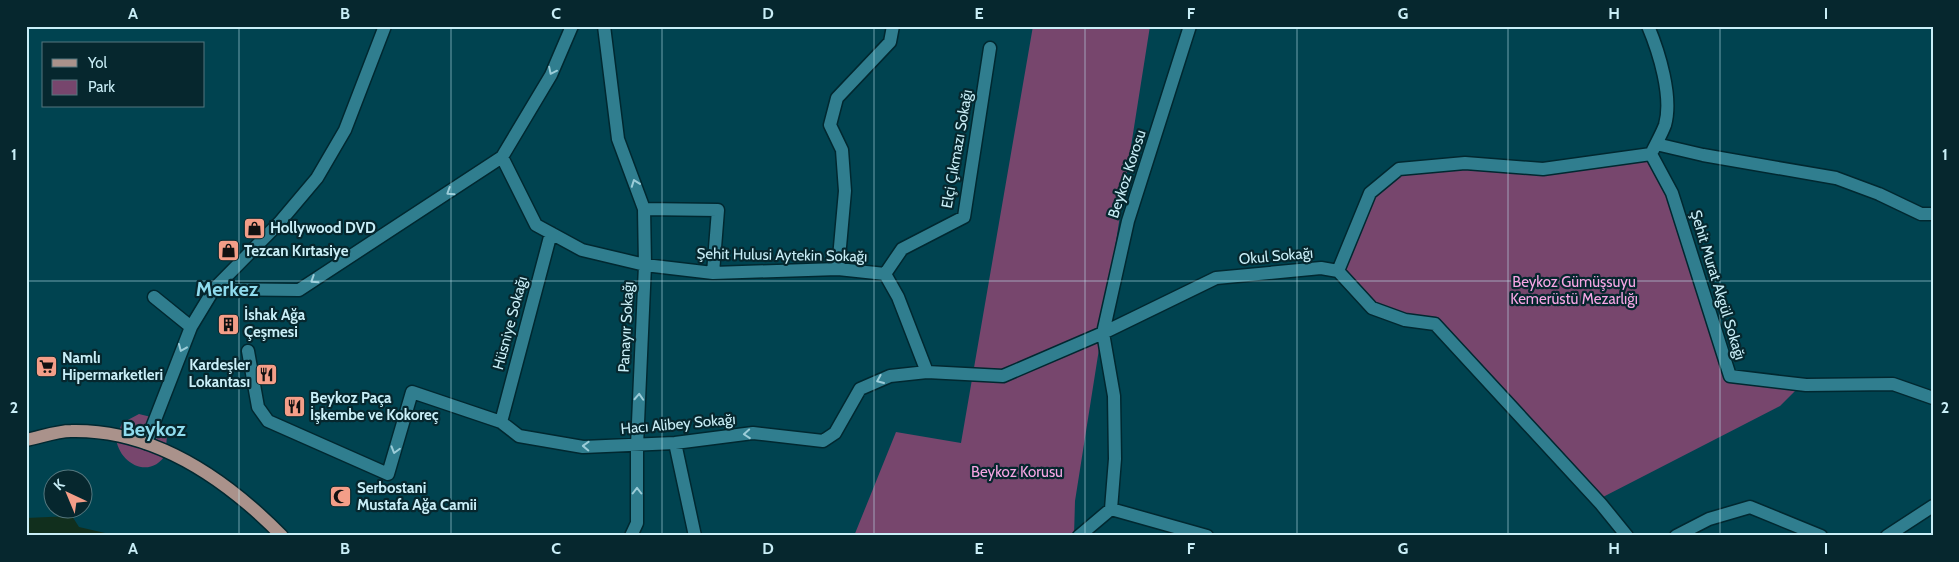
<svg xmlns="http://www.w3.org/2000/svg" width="1959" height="562" font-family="Cabin,sans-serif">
  <rect width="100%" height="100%" fill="#004350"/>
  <path fill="#77466d" d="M1033,26H1150L1075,501L1074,536H854L896,432L961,443Z
    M1648,159L1669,194L1728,378L1795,391L1780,406L1601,498L1435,319L1406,316L1375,306L1343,269L1372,194L1401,171L1467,166L1547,173Z
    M139,414L151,417L144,439L119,431L122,423Z
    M160,420L167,435L166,448L150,442Z
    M116,436L166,454C150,481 117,463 116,436Z"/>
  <path fill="#112f1d" d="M72,516L79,527L118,536H26V518Z"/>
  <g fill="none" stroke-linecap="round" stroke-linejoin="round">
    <defs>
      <path id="minor" d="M604,26L618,139L644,209L645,265L637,445V523L631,536
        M1648,26C1659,52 1673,97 1665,125C1662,133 1657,142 1653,150
        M1656,144L1703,155L1836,178L1879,194L1921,214H1933
        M1651,154L1672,193L1730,376L1806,385L1893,384L1933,398
        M502,157L536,225L582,250L645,265L713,273L838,269L885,274L898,297L927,372
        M644,209L718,210L713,273
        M838,269L845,191L842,150L830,125L837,98L890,42L893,26
        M1338,271L1370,193L1399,169L1465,163L1543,169L1651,154
        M885,274L902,249L964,217L990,48
        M214,289L299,290L502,157L551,75L572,26
        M154,297L191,327
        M248,351L258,407L268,421L388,474L412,392L501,422L519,436L583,447L675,443L753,433L823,441L835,433L860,389L890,376L927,372L1003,376L1103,333L1216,278L1321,268L1338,271L1372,308L1405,320L1435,324L1601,504L1627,536
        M501,422L551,233
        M146,443L191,327L214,289L279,223L317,178L345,130L385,26
        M675,443L695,536
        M1111,509L1115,459L1114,396L1103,333L1128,221L1190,26
        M1111,509L1207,536
        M1079,536L1111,509
        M1676,536L1709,519L1750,507L1821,536
        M1887,536L1933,506"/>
      <path id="major" d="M26,440C41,437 57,431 71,431C154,429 227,480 282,536"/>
    </defs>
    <use href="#minor" stroke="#002830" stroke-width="15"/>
    <use href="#major" stroke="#002830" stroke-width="15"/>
    <use href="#minor" stroke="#307e8f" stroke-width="12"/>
    <use href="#major" stroke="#aa928b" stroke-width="12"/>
  </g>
  <defs><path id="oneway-chevron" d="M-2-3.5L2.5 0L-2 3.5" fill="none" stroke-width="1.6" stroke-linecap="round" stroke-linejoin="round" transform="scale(1.25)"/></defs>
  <g stroke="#9bccd8">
    <use href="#oneway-chevron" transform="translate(552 71) rotate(116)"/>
    <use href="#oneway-chevron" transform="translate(635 183) rotate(-110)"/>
    <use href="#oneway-chevron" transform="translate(450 192) rotate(147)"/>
    <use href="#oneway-chevron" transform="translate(314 280) rotate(147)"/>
    <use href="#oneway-chevron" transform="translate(182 348) rotate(113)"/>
    <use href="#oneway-chevron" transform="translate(880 380) rotate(157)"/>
    <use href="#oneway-chevron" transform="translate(639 397) rotate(-87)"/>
    <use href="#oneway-chevron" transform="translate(747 434) rotate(176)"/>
    <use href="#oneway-chevron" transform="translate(586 446) rotate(-178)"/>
    <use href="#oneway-chevron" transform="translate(395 450) rotate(106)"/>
    <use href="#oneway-chevron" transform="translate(637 491) rotate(-90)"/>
  </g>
  <path fill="none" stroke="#c9eef7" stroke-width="1" stroke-opacity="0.55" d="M239,26V536M451,26V536M662,26V536M874,26V536M1085,26V536M1297,26V536M1508,26V536M1720,26V536M26,281H1933"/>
  <defs>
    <symbol id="shop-square" viewBox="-11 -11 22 22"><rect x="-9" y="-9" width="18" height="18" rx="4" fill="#f49e88" stroke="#06272e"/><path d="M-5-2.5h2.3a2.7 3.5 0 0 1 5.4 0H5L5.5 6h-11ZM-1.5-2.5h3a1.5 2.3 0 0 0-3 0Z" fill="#111"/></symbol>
    <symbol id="building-square" viewBox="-11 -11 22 22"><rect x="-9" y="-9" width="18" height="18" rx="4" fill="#f49e88" stroke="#06272e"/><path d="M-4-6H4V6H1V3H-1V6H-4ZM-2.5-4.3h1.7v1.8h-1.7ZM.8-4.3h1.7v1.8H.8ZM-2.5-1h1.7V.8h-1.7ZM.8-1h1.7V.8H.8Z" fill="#111"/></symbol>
    <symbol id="supermarket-square" viewBox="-11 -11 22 22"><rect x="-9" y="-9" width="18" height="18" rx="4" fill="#f49e88" stroke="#06272e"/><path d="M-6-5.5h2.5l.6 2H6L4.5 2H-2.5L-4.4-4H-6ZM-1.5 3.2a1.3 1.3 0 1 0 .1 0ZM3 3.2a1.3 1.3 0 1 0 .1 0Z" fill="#111"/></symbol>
    <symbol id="restaurant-square" viewBox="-11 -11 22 22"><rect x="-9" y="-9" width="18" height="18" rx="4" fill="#f49e88" stroke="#06272e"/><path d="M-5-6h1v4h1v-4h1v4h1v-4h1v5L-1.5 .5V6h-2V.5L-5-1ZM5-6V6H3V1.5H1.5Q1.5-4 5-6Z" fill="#111"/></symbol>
    <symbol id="mosque-square" viewBox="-11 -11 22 22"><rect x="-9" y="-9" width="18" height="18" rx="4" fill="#f49e88" stroke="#06272e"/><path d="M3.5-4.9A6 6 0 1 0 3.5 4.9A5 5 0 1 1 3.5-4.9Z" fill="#111"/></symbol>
  </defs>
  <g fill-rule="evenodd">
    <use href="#shop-square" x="242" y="216" width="25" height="25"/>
    <use href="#shop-square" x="216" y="238" width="25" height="25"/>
    <use href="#building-square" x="216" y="312" width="25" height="25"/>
    <use href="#supermarket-square" x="34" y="354" width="25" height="25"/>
    <use href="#restaurant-square" x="254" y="362" width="25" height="25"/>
    <use href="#restaurant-square" x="282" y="394" width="25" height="25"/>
    <use href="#mosque-square" x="328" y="484" width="25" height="25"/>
  </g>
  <g text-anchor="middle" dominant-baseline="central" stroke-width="4.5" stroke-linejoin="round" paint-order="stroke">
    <g font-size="15" fill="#c9eef7" stroke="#06272e">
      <text transform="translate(957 149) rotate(-80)">Elçi Çıkmazı Sokağı</text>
      <text transform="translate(1127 174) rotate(-72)">Beykoz Korosu</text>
      <text transform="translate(782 255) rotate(1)">Şehit Hulusi Aytekin Sokağı</text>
      <text transform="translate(1276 256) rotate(-5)">Okul Sokağı</text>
      <text transform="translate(1718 285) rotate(73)">Şehit Murat Akgül Sokağı</text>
      <text transform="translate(510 323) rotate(-75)">Hüsniye Sokağı</text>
      <text transform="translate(626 327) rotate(-87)">Panayır Sokağı</text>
      <text transform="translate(678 424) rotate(-5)">Hacı Alibey Sokağı</text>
    </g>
    <g font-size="15" font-weight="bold" fill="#c9eef7" stroke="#06272e" text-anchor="start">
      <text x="270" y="228">Hollywood DVD</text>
      <text x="244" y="251">Tezcan Kırtasiye</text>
      <text x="244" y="315">İshak Ağa<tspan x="244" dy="17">Çeşmesi</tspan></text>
      <text x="62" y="358">Namlı<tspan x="62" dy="17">Hipermarketleri</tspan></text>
      <text x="250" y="365" text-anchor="end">Kardeşler<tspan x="250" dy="17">Lokantası</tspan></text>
      <text x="310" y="398">Beykoz Paça<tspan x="310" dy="17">İşkembe ve Kokoreç</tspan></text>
      <text x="357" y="488">Serbostani<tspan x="357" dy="17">Mustafa Ağa Camii</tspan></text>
    </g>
    <g font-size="15" fill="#f6a6e4" stroke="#06272e">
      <text x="1574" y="282">Beykoz Gümüşsuyu<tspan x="1574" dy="17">Kemerüstü Mezarlığı</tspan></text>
      <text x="1017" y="472">Beykoz Korusu</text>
    </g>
    <g font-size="20" font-weight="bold" fill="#8fdbed" stroke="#06272e">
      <text x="227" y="289">Merkez</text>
      <text x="154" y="429">Beykoz</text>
    </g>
  </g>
  <rect width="1959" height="562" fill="none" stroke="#06272e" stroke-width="55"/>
  <rect x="42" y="42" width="162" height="65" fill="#06272e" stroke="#54777e"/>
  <rect x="52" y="59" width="25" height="8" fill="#aa928b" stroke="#54777e"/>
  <text x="88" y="68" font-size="15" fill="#c9eef7">Yol</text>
  <rect x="52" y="80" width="25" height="15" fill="#77466d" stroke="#54777e"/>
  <text x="88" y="92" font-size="15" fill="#c9eef7">Park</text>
  <g transform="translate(68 494) rotate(316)"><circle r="24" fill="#06272e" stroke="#54777e"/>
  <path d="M0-4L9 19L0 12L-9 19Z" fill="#f49e88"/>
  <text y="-8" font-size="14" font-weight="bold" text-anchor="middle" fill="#c9eef7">K</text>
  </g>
  <rect x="28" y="28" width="1904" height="506" fill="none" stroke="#c9eef7" stroke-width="2"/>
  <g font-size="16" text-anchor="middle" font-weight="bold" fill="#c9eef7">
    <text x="133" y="19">A</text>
    <text x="345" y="19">B</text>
    <text x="556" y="19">C</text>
    <text x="768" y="19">D</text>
    <text x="979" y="19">E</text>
    <text x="1191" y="19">F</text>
    <text x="1403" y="19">G</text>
    <text x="1614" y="19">H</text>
    <text x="1826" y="19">I</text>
    <text x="14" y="160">1</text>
    <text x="1945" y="160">1</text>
    <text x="14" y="413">2</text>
    <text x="1945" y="413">2</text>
    <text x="133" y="554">A</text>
    <text x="345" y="554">B</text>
    <text x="556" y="554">C</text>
    <text x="768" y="554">D</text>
    <text x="979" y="554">E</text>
    <text x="1191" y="554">F</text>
    <text x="1403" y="554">G</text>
    <text x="1614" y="554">H</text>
    <text x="1826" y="554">I</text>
  </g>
</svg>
